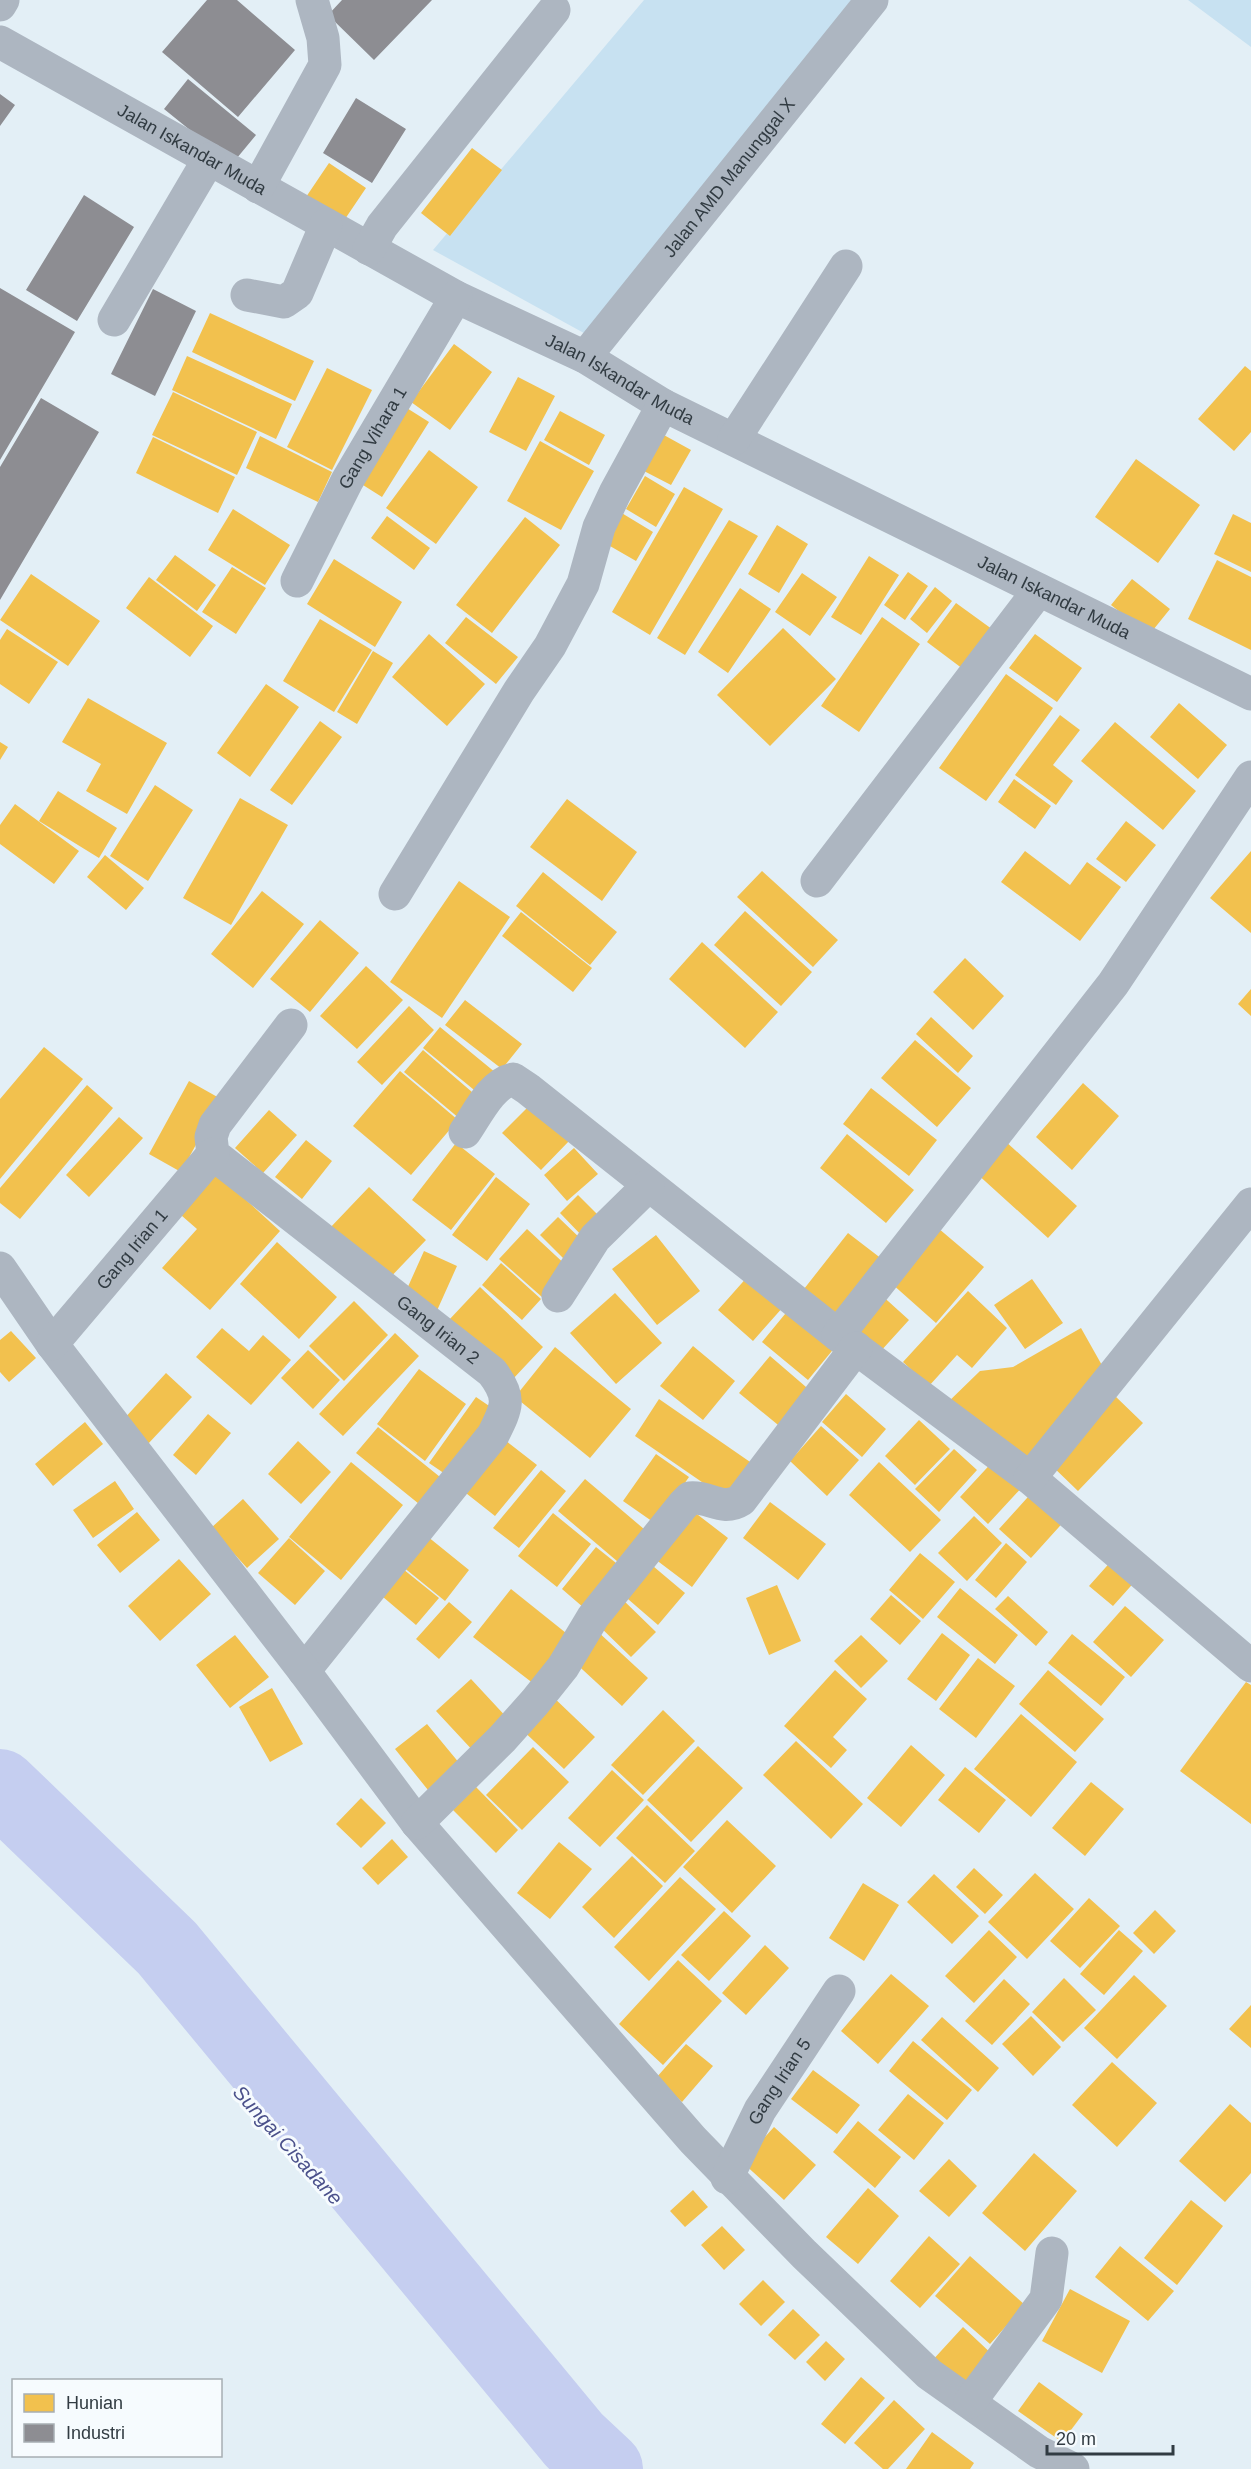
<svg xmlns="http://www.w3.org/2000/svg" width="1251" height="2469" font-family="Helvetica,sans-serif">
  <rect width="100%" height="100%" fill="#e3eff6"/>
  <path fill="#c7e1f1" d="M644,0H882L602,343L433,250Z
    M1188,0H1251V47Z"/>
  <path fill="#f2c14e" d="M472,148L502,170L450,236L421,213Z
    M329,163L366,188L343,222L306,197Z
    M210,313L314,361L295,401L192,352Z
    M454,344L492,372L450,430L411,402Z
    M187,356L292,404L276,439L172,390Z
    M1245,366L1251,371V432L1234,451L1198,419Z
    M327,368L372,390L332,470L287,447Z
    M518,377L555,396L526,451L489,432Z
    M173,392L257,432L237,475L152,435Z
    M402,405L429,422L382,497L355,480Z
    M560,411L605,435L589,465L544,440Z
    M662,434L691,450L671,485L642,470Z
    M260,436L332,472L318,502L246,468Z
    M153,437L235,477L218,513L136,473Z
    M540,441L594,471L561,530L507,501Z
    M429,450L478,487L436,544L386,508Z
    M1136,459L1200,505L1158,563L1095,517Z
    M645,476L675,494L656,527L626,509Z
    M684,487L723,509L650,635L612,612Z
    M233,509L290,545L265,585L208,550Z
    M620,512L653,532L636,561L603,542Z
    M1233,514L1251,523V572L1214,554Z
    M387,516L430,548L414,570L371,538Z
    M525,517L560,545L492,633L456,605Z
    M729,520L758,536L685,655L657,638Z
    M777,525L808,544L779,593L748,574Z
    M175,555L216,585L197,611L156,580Z
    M869,556L899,575L861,635L831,617Z
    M334,559L402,602L375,647L307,604Z
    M1217,560L1251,577V650L1188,619Z
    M232,567L266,588L236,634L202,612Z
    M908,572L928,586L905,620L884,605Z
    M802,573L837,597L810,636L775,612Z
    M31,574L100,621L68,666L0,620Z
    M149,577L213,626L190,657L126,608Z
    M1132,579L1170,609L1149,635L1111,605Z
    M935,587L952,601L927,633L910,619Z
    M740,588L771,609L728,673L698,652Z
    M956,603L996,632L967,672L927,642Z
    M466,617L518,657L496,684L445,643Z
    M882,617L920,644L859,732L821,706Z
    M320,619L372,650L334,712L283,681Z
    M783,628L836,679L770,746L717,695Z
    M7,629L58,662L29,704L0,684V640Z
    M429,634L485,684L447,726L392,677Z
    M1035,634L1082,668L1057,702L1009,668Z
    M373,651L393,663L357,724L337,712Z
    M1006,674L1053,708L986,801L939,768Z
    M266,684L299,707L250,777L217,753Z
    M88,698L167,743L127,814L86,791L101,764L62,742Z
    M1179,703L1227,745L1198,779L1150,737Z
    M1060,715L1080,730L1053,765L1073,781L1056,805L1015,775Z
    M320,721L342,737L292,805L270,790Z
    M1115,722L1196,791L1163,830L1081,761Z
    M0,742L8,747L0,760Z
    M1014,779L1051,806L1035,829L998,802Z
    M155,785L193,810L148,881L110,856Z
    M58,791L117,828L99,858L39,821Z
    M240,798L288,825L231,925L183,898Z
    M567,799L637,852L602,901L530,847Z
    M15,804L79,851L54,884L0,844V825Z
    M1126,821L1156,845L1126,882L1096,859Z
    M1025,851L1070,885L1087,862L1121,887L1080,941L1001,882Z
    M1251,851V933L1210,898Z
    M105,855L144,888L126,910L87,877Z
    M762,871L838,940L813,967L737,897Z
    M543,872L617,932L590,965L516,906Z
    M459,881L510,917L442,1018L390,982Z
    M262,891L304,924L253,988L211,954Z
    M745,911L812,972L781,1006L714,945Z
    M521,912L592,968L573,992L502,936Z
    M320,920L359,953L310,1012L270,979Z
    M702,942L778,1012L745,1048L669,979Z
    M965,958L1004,996L973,1030L933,992Z
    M366,966L403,1000L357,1049L320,1016Z
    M1251,989V1016L1238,1004Z
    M465,1000L522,1044L502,1069L445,1025Z
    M409,1006L434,1030L382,1085L357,1062Z
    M931,1017L973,1056L958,1073L916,1034Z
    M440,1027L496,1073L479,1094L423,1048Z
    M915,1040L971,1088L937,1127L881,1078Z
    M44,1047L83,1079L0,1179V1099Z
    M423,1050L479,1098L460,1119L404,1072Z
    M400,1071L458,1120L411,1175L353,1126Z
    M189,1081L221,1099L181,1172L149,1154Z
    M1083,1083L1119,1116L1072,1170L1036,1137Z
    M87,1085L113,1108L20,1219L0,1203V1188Z
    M871,1088L937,1140L909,1176L843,1124Z
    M532,1103L570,1140L541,1170L502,1133Z
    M269,1110L297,1135L263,1173L235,1148Z
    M119,1117L143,1138L89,1197L66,1175Z
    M847,1134L914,1190L886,1223L820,1168Z
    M306,1140L332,1161L302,1199L275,1177Z
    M1004,1140L1077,1206L1048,1238L975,1172Z
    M456,1143L495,1174L451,1230L412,1200Z
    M574,1148L598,1174L567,1201L544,1175Z
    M210,1167L280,1231L210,1310L162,1268L197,1229L174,1209Z
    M496,1177L530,1204L487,1261L452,1235Z
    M369,1187L426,1240L384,1284L328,1230Z
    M578,1195L604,1221L585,1239L560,1213Z
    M558,1217L583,1241L564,1259L540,1235Z
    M938,1228L984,1267L936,1323L891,1283Z
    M527,1229L569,1268L542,1297L499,1259Z
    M848,1233L891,1266L846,1321L804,1289Z
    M656,1235L700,1291L657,1325L612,1269Z
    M277,1242L337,1297L299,1339L240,1284Z
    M424,1251L457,1266L435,1315L402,1300Z
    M501,1263L541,1299L522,1320L482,1285Z
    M749,1275L784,1306L753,1341L718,1310Z
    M1032,1279L1063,1323L1025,1349L994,1305Z
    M480,1287L543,1347L512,1380L448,1321Z
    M968,1291L1007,1328L972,1368L957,1355L929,1386L903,1362Z
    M878,1292L909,1320L879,1353L849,1325Z
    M615,1293L662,1343L616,1384L570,1333Z
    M354,1301L388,1335L344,1381L309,1346Z
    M790,1308L836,1346L808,1380L762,1342Z
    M222,1328L249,1351L263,1335L291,1360L251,1405L196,1357Z
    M1081,1328L1108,1376L1027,1470L943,1407L980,1371L1013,1367Z
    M11,1331L36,1358L9,1382L0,1372V1340Z
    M395,1333L419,1356L343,1436L319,1414Z
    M693,1346L735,1381L703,1420L660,1386Z
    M555,1347L631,1409L590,1458L515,1397Z
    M308,1350L340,1380L313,1409L281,1378Z
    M770,1356L813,1393L783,1429L739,1393Z
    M419,1369L466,1404L425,1461L377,1424Z
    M166,1373L192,1397L147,1445L122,1421Z
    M846,1394L886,1429L862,1457L822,1422Z
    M1114,1395L1143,1423L1078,1491L1049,1463Z
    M476,1397L498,1412L451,1478L429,1463Z
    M659,1399L753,1464L728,1500L635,1436Z
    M208,1414L231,1433L196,1475L173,1455Z
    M919,1420L950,1449L915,1485L885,1456Z
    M85,1422L103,1444L53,1486L35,1464Z
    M821,1426L859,1460L827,1496L790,1461Z
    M378,1427L445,1481L424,1508L356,1453Z
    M497,1434L537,1465L495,1516L457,1486Z
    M298,1441L331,1472L301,1504L268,1474Z
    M954,1449L977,1470L939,1512L915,1489Z
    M656,1454L689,1477L656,1524L623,1501Z
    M997,1457L1025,1484L988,1524L960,1497Z
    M351,1462L403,1505L341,1580L289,1537Z
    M879,1462L941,1520L910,1552L849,1495Z
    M541,1470L566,1491L519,1548L493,1528Z
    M585,1479L651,1535L624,1567L558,1511Z
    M115,1481L134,1509L93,1538L73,1510Z
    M1036,1488L1068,1517L1031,1558L999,1529Z
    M243,1499L279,1539L247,1568L211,1528Z
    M770,1502L826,1544L798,1580L743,1538Z
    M689,1508L728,1538L692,1587L651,1556Z
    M137,1512L160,1540L120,1573L97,1545Z
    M553,1513L591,1544L557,1587L518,1556Z
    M974,1516L1002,1543L967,1581L938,1553Z
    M422,1532L469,1570L445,1601L397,1562Z
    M289,1538L325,1571L295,1605L258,1573Z
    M1006,1543L1027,1562L996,1598L975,1580Z
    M596,1547L626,1571L591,1614L562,1589Z
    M920,1553L955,1582L923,1619L889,1590Z
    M1114,1558L1138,1578L1113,1606L1089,1586Z
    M179,1559L211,1594L160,1641L128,1606Z
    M647,1561L685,1593L658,1625L621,1593Z
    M398,1565L439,1598L416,1625L376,1591Z
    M777,1585L801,1641L769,1655L746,1598Z
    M960,1588L1018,1635L995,1664L937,1617Z
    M511,1589L571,1637L534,1684L473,1637Z
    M891,1595L921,1621L900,1645L870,1619Z
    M1008,1596L1048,1632L1036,1646L995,1609Z
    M620,1597L656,1632L631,1657L595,1622Z
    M449,1602L472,1622L439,1659L416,1639Z
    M1125,1606L1164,1640L1131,1677L1093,1642Z
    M596,1630L648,1678L622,1706L570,1658Z
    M942,1633L970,1655L936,1701L907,1679Z
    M1072,1634L1125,1677L1101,1706L1048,1663Z
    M235,1635L269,1677L230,1708L196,1665Z
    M861,1635L888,1661L861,1688L834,1661Z
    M978,1658L1015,1686L976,1738L939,1709Z
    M835,1670L867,1699L833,1737L847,1750L831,1768L784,1726Z
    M1048,1670L1104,1719L1075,1752L1019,1704Z
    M471,1679L511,1722L476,1754L436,1711Z
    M1246,1682L1251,1685V1824L1180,1771Z
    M272,1688L303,1744L270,1762L239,1707Z
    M550,1694L595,1737L564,1769L519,1727Z
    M663,1710L695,1741L643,1795L611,1765Z
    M1021,1714L1077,1762L1031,1817L974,1769Z
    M427,1724L460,1764L428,1790L395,1749Z
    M796,1741L863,1804L831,1839L763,1775Z
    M911,1745L945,1775L901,1827L867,1798Z
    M698,1746L743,1788L691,1842L647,1800Z
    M533,1747L569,1782L522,1830L486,1795Z
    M965,1767L1006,1800L979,1833L938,1800Z
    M612,1770L644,1800L600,1847L568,1818Z
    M1091,1782L1124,1809L1085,1856L1052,1828Z
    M476,1787L518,1830L496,1853L453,1810Z
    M361,1798L386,1823L361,1848L336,1824Z
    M647,1805L695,1851L665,1883L616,1838Z
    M727,1820L776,1866L732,1913L683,1867Z
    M392,1839L408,1857L378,1885L362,1868Z
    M559,1842L592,1869L550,1919L517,1893Z
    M632,1856L663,1886L614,1938L582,1907Z
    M974,1868L1003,1895L985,1914L956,1887Z
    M1035,1873L1074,1909L1027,1959L988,1922Z
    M934,1874L979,1916L952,1944L907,1902Z
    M680,1877L716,1909L649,1981L614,1947Z
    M863,1883L899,1905L864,1961L829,1938Z
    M1089,1898L1120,1926L1080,1968L1050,1941Z
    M1155,1910L1176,1931L1154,1954L1133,1933Z
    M724,1911L751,1936L709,1981L681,1955Z
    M989,1930L1017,1957L974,2003L945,1976Z
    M1119,1930L1143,1951L1104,1995L1080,1974Z
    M765,1945L789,1968L746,2015L722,1993Z
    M678,1960L722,2001L663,2065L619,2024Z
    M891,1974L929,2006L878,2064L841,2031Z
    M1134,1975L1167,2006L1117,2059L1084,2028Z
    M1064,1978L1096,2010L1063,2042L1032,2012Z
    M1004,1979L1030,2004L992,2045L965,2021Z
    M1251,2005V2048L1229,2029Z
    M1031,2016L1061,2047L1033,2076L1002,2044Z
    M942,2017L999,2068L978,2092L921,2040Z
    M913,2041L972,2090L947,2120L889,2071Z
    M686,2044L713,2066L682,2102L656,2078Z
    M1112,2062L1157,2103L1117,2147L1072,2105Z
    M813,2070L860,2105L837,2134L791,2099Z
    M908,2094L944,2123L914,2160L878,2130Z
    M1230,2104L1251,2123V2173L1225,2202L1179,2161Z
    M858,2121L901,2157L875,2188L833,2152Z
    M774,2127L816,2165L784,2200L742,2162Z
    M1034,2153L1077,2191L1025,2251L982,2213Z
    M949,2159L977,2186L949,2217L919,2191Z
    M868,2188L899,2216L858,2264L826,2237Z
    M693,2190L708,2207L685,2227L670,2211Z
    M1191,2200L1223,2226L1177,2285L1144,2258Z
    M722,2226L745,2250L724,2270L701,2245Z
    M929,2236L960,2264L920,2308L890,2281Z
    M1120,2246L1174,2291L1148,2321L1095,2277Z
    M970,2256L1025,2305L990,2344L935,2296Z
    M763,2280L785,2302L761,2326L739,2304Z
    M1070,2289L1130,2321L1102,2373L1042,2341Z
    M793,2309L820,2335L795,2360L768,2335Z
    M963,2327L995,2357L963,2393L930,2363Z
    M826,2341L845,2359L825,2381L806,2362Z
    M861,2377L885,2398L845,2444L821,2424Z
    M1039,2382L1083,2414L1062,2442L1018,2411Z
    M894,2400L925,2429L888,2469H883L854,2443Z
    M932,2432L974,2463L970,2469H906Z"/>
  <path fill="#8d8d92" d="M207,0H237L295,50L238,117L162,52Z
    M342,0H432L374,60L328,15Z
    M188,79L256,135L232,164L164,109Z
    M0,94L15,105L0,126Z
    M356,98L406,129L372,183L323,153Z
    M84,195L134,227L77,321L26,290Z
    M0,288L75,332L0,460Z
    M153,289L196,311L155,396L111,374Z
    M41,398L99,432L0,600V467Z"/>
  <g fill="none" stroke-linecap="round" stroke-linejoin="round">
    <path stroke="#c5cef0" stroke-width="76" d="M0,1787L167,1948L574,2440L605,2469"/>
    <g stroke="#adb6c1" stroke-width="33">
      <path d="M0,5L3,0"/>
      <path id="s1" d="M0,42L456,297L585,357L663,405L1251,694"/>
      <path d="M258,187L325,65L323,38L312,0"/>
      <path d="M369,249L382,226L554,10"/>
      <path d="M247,295L284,302L297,293L326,225"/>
      <path d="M114,320L209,159"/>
      <path id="s2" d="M585,357L872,0"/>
      <path d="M734,439L846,266"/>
      <path id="s3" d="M297,581L347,481L456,297"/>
      <path d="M817,881L1039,590"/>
      <path d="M395,894L519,691L550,646L583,584L599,527L615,493L663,405"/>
      <path id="s4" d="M291,1025L215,1125L211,1137L213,1154L492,1372C512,1398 507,1407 493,1435L304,1671"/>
      <path d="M465,1132C477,1115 491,1084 513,1079L528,1089L838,1335L1030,1478L1251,1666"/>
      <path d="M0,1268L52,1344L304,1671L417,1823L693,2140L804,2254L929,2374L1039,2452L1073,2469"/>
      <path d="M558,1296L595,1238L648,1186"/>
      <path d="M838,1335L1113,984L1251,777"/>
      <path id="s5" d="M52,1344L213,1154"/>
      <path d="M1030,1478L1251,1204"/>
      <path d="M417,1823L502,1739L535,1702L563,1667L593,1617L683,1505L690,1498C710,1496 722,1512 741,1500L856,1348"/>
      <path id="s6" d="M727,2178L760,2110L839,1991"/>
      <path d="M970,2402L1046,2299L1052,2253"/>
    </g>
  </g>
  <g text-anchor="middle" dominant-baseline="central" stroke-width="6" stroke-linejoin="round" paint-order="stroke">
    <g font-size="18" fill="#313b42" stroke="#f6fbfe">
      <text stroke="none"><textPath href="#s1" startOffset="220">Jalan Iskandar Muda</textPath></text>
      <text stroke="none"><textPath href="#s2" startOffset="230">Jalan AMD Manunggal X</textPath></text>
      <text stroke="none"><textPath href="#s1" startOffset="706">Jalan Iskandar Muda</textPath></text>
      <text stroke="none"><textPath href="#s3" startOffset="162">Gang Vihara 1</textPath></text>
      <text stroke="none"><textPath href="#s1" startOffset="1192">Jalan Iskandar Muda</textPath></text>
      <text stroke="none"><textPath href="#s5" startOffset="124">Gang Irian 1</textPath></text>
      <text stroke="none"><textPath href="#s4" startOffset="441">Gang Irian 2</textPath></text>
      <text stroke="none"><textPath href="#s6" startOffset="110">Gang Irian 5</textPath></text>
    </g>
    <g font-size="20" font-style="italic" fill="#4b518b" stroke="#f6fbfe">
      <text transform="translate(288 2145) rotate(48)">Sungai Cisadane</text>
    </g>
  </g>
  <rect x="12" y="2379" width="210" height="78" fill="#f6fbfe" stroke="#a7aeb3" stroke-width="1.5"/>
  <rect x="24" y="2394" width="30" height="18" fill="#f2c14e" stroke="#a7aeb3" stroke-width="1.5"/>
  <text x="66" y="2409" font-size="18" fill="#313b42">Hunian</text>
  <rect x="24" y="2424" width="30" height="18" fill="#8d8d92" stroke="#a7aeb3" stroke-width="1.5"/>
  <text x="66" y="2439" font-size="18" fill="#313b42">Industri</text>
  <path d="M1047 2445v9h126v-9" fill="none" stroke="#313b42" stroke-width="3"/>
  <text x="1056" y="2445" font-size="18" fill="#313b42" stroke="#f6fbfe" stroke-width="4.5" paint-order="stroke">20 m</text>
</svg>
